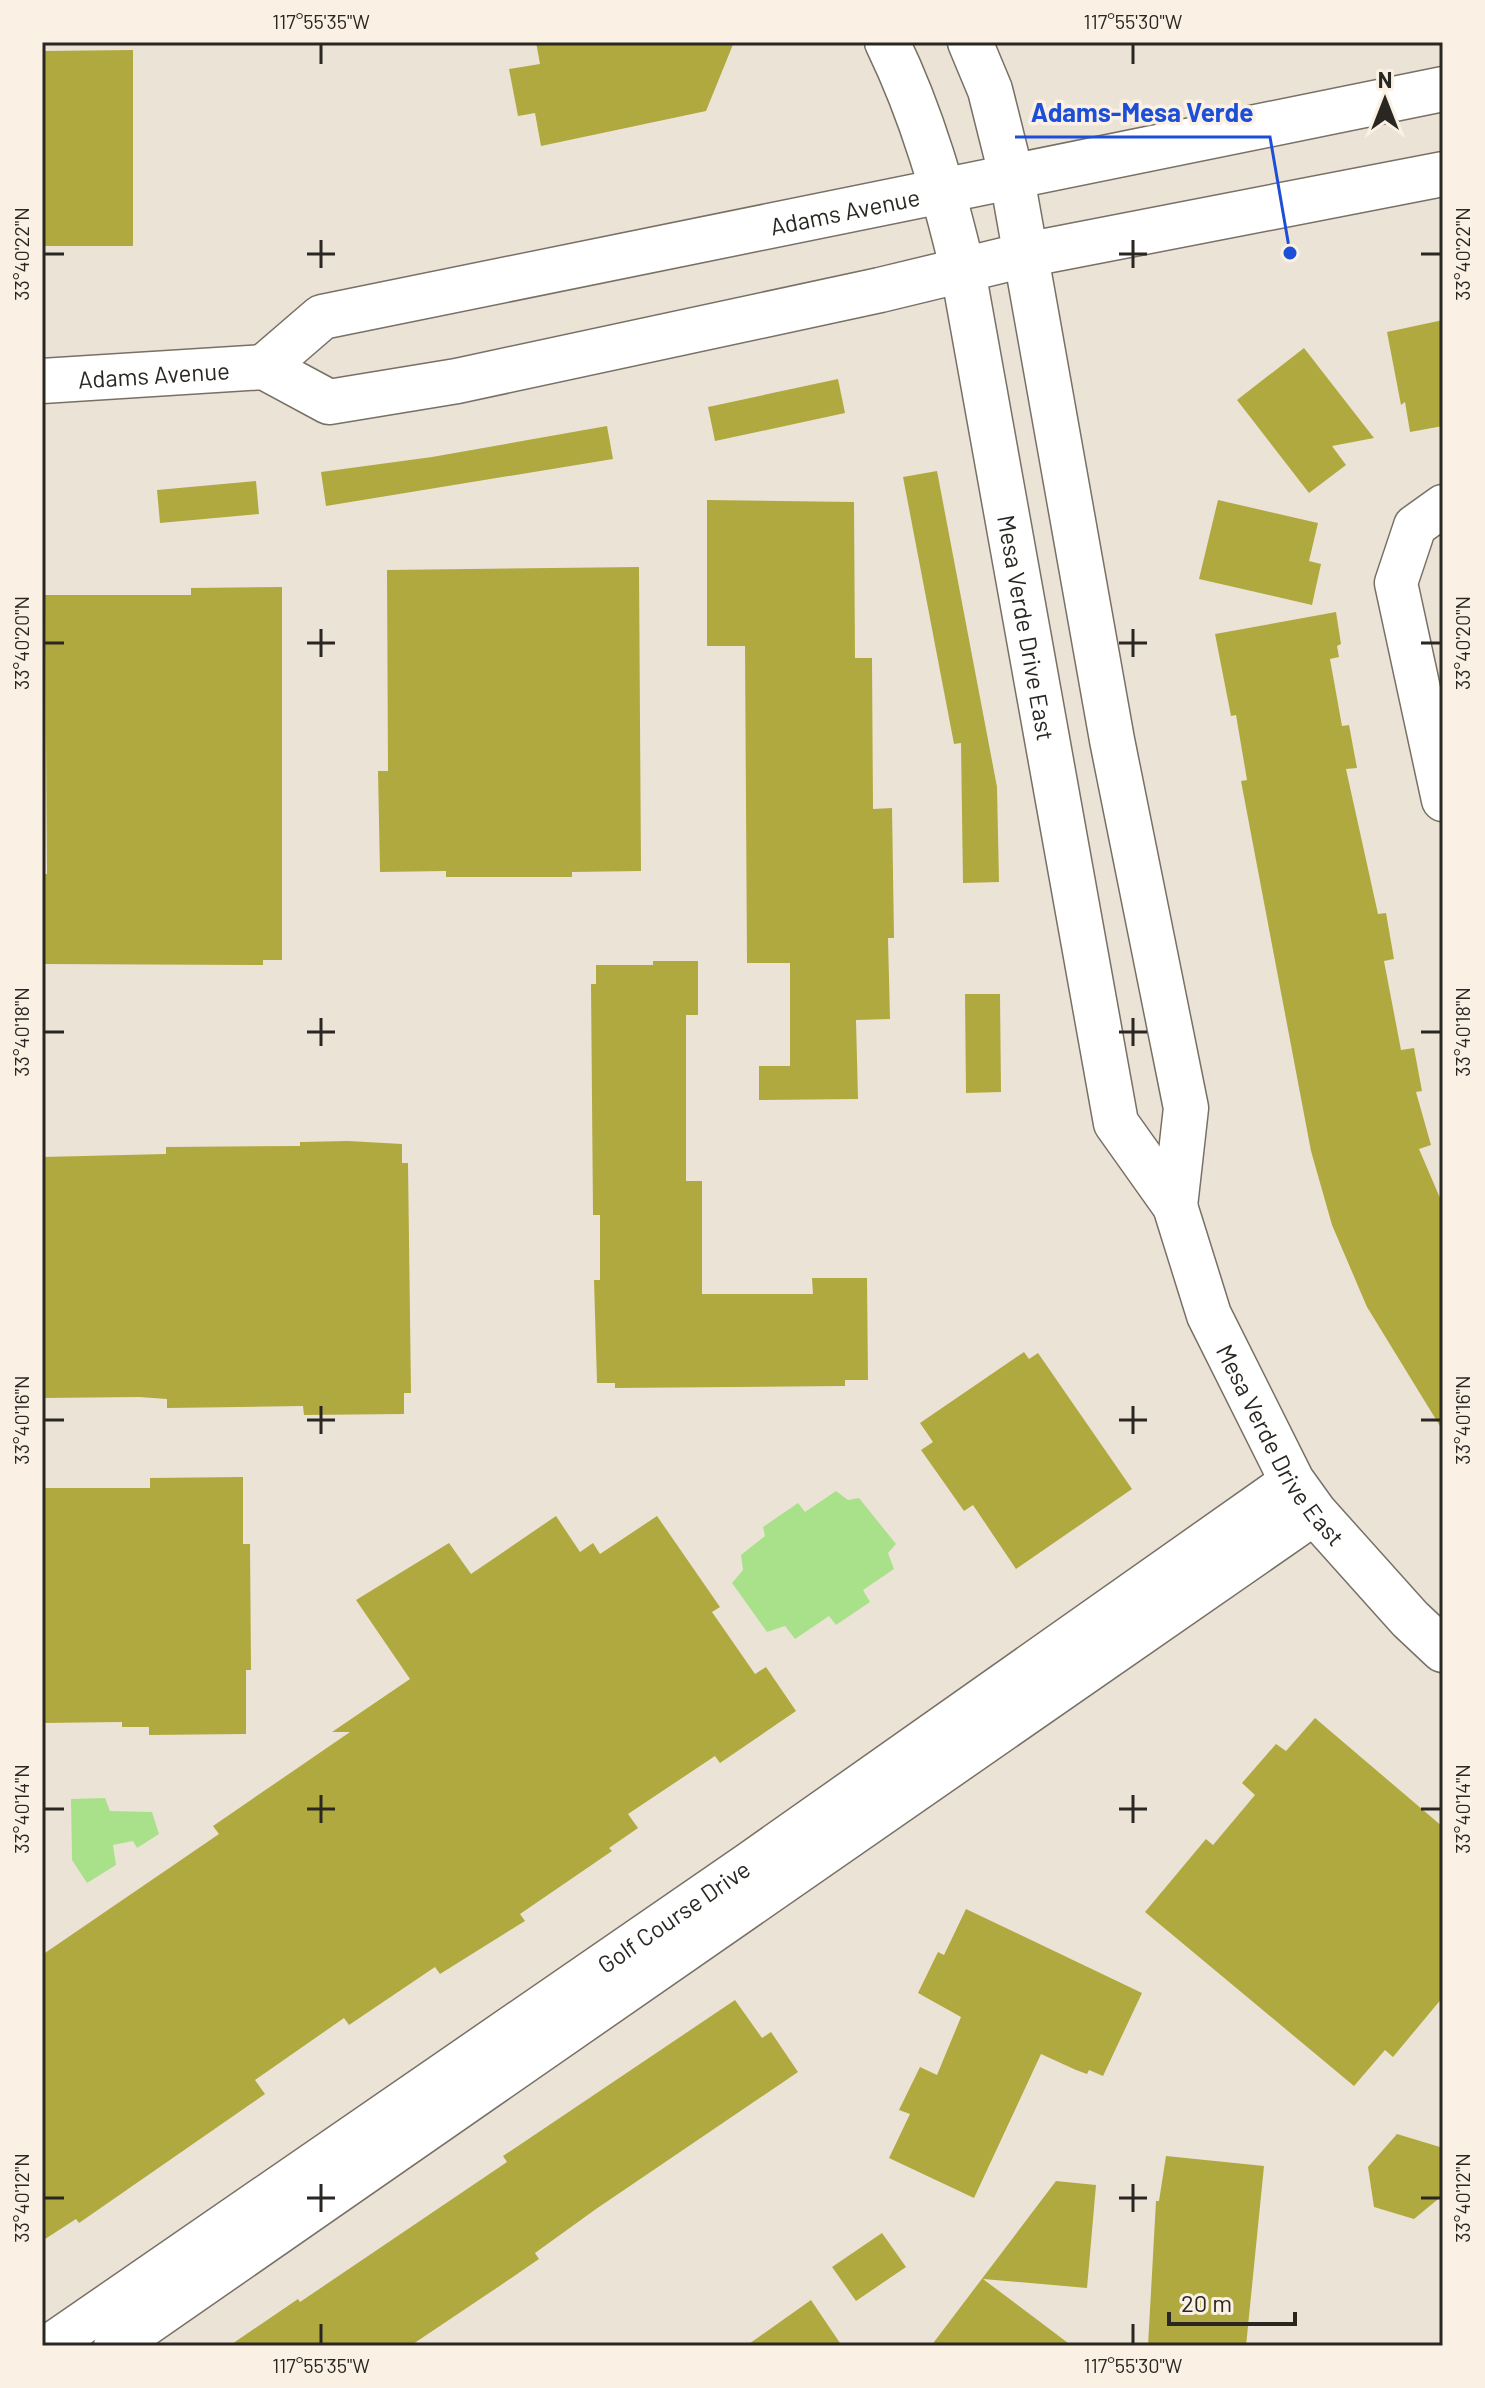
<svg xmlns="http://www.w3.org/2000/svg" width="1485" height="2388" font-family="Barlow,sans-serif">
  <rect width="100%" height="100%" fill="#ece3d7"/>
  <path fill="#a9e18b" d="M836,1491L848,1500L859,1498L896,1544L888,1553L894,1569L863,1590L870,1602L836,1625L829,1616L795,1639L785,1626L767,1632L732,1583L743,1570L741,1555L765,1536L763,1527L798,1503L805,1512Z
    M105,1798L110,1811L152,1812L159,1834L137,1848L133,1841L113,1845L116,1865L87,1883L72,1860L71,1799Z"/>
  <path fill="#b0a93f" d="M536,42H734L706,111L541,146L535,113L518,116L509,69L540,64Z
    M133,50V246H42V51Z
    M1443,320V426L1410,432L1405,402L1401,405L1387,332Z
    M1304,348L1374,438L1332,446L1346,465L1309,493L1237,400Z
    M838,379L845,413L715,441L708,407Z
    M607,426L613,459L326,506L321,472L432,457Z
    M937,471L997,787L999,882L963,883L961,743L954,744L903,477Z
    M256,481L259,514L160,523L157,490Z
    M707,500L854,502L855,658H872L873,809L892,808L894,938H888L890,1019L856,1020L858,1099L759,1100V1066H790V963H747L745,646H707Z
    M1218,500L1318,523L1309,561L1321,564L1312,605L1199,579Z
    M639,567L641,871L572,872V877H446V871L380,872L378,771H388L387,570Z
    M282,587V960H263V965L42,964V874H47L45,595H191V588Z
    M1336,612L1341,644L1337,646L1339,657L1330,659L1342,726L1349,725L1357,768L1346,769L1378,914L1386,913L1394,959L1384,961L1401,1050L1414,1048L1422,1091L1416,1092L1431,1145L1419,1149L1443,1205V1431L1367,1307L1332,1225L1311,1151L1241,781L1247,780L1236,715L1231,716L1215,634Z
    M653,961H698V1015H686V1181H702V1294H813L812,1278H867L868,1380H845V1386L615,1388V1383H597L594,1280H600V1215H593L591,984H596V965H653Z
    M965,994H1000L1001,1092L966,1093Z
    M348,1141L402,1144V1163H408L411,1393H404V1414L304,1415L303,1406L167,1408V1399L139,1397L42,1398V1157L166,1154V1147L300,1146V1142Z
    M1024,1352L1029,1359L1038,1353L1132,1489L1016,1569L973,1505L964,1511L921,1450L933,1442L920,1423Z
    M243,1477V1544H250L251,1670H246V1734L149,1735V1727H122V1722L42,1723V1488H150V1478Z
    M556,1516L580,1552L593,1543L600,1554L657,1516L720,1607L712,1612L755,1674L766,1667L796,1711L720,1763L715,1756L628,1814L638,1828L609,1848L612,1851L520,1914L525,1921L440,1974L435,1967L349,2025L344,2018L255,2080L265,2094L79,2223L76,2219L42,2241V1955L219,1834L213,1826L350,1732H332L410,1679L356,1600L449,1543L471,1574Z
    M1315,1718L1443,1827V1997L1393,2057L1385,2050L1354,2086L1145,1912L1206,1839L1213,1845L1255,1795L1242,1783L1276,1744L1286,1751Z
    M966,1909L1142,1993L1103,2076L1089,2070L1087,2074L1076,2070L1041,2054L974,2198L889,2158L910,2114L899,2110L920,2067L937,2075L961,2017L918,1993L938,1952L944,1955Z
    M735,2000L762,2038L771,2032L798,2072L596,2209L535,2253L539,2259L501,2285L410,2346H229L298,2299L300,2302L507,2162L503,2156Z
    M1397,2134L1440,2147L1443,2195L1414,2219L1374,2207L1368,2167Z
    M1166,2156L1264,2166L1246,2346H1148L1156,2201H1159Z
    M1056,2181L1096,2185L1087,2288L983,2279L1072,2346H931Z
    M882,2233L906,2267L856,2301L832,2267Z
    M811,2300L842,2346H746Z"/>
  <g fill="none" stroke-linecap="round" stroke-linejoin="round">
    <defs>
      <g id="minor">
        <path d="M1443,506L1415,526L1396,583L1443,800"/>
        <path id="s1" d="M49,2346L750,1863L1292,1481"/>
        <path d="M115,2346L1315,1513"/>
      </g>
      <g id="tertiary">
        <path id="s2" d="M887,42C923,116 944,192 963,271L1116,1123L1175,1206L1209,1315L1292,1481L1315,1513L1410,1619L1443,1650"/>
        <path d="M970,42L990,90L1012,178L1112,740L1186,1108L1175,1206"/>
      </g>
      <g id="primary">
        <path id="s3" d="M264,367L322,317L1443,89"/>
        <path id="s4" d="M42,381L264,367L329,402L457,381L880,290L1025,255L1443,174"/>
      </g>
    </defs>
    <use href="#minor" stroke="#787065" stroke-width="45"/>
    <use href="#tertiary" stroke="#787065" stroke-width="47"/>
    <use href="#primary" stroke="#787065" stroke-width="47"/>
    <use href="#minor" stroke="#fff" stroke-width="42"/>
    <use href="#tertiary" stroke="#fff" stroke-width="44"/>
    <use href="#primary" stroke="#fff" stroke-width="44"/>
  </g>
  <path fill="none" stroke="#2a2722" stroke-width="3" d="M321,44V64M1133,44V64M321,240V268M1133,240V268M44,254H64M307,254H335M1119,254H1147M1421,254H1441M321,629V657M1133,629V657M44,643H64M307,643H335M1119,643H1147M1421,643H1441M321,1018V1046M1133,1018V1046M44,1032H64M307,1032H335M1119,1032H1147M1421,1032H1441M321,1406V1434M1133,1406V1434M44,1420H64M307,1420H335M1119,1420H1147M1421,1420H1441M321,1795V1823M1133,1795V1823M44,1809H64M307,1809H335M1119,1809H1147M1421,1809H1441M321,2184V2212M1133,2184V2212M44,2198H64M307,2198H335M1119,2198H1147M1421,2198H1441M321,2324V2344M1133,2324V2344"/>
  <g text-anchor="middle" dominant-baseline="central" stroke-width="7" stroke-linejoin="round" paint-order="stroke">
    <g font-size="24" fill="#2a2722" stroke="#faf0e4">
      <text stroke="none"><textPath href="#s3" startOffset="610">Adams Avenue</textPath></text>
      <text stroke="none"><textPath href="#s4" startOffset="112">Adams Avenue</textPath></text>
      <text stroke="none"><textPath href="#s2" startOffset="604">Mesa Verde Drive East</textPath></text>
      <text stroke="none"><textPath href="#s2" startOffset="1472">Mesa Verde Drive East</textPath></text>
      <text stroke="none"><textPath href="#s1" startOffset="758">Golf Course Drive</textPath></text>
    </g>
  </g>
  <path fill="none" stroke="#1d4ed8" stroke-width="3" d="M1290 253L1270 137H1015"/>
  <circle fill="#1d4ed8" stroke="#faf0e4" stroke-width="3" cx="1290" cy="253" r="8"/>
  <g font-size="26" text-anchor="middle" font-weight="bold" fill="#1d4ed8" stroke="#faf0e4" stroke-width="7" stroke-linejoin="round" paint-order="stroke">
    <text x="1142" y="122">Adams-Mesa Verde</text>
  </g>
  <rect width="1485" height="2388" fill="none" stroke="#faf0e4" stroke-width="88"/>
  <g transform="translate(1385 100)" stroke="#faf0e4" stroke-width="6" paint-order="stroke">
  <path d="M0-6L14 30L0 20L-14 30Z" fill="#2a2722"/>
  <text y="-12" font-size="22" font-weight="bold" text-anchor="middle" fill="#2a2722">N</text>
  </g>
  <path d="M1169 2312v12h126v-12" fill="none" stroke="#2a2722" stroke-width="4"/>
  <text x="1181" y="2312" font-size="24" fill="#2a2722" stroke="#faf0e4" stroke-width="6" paint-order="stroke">20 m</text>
  <rect x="44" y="44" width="1397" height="2300" fill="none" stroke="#2a2722" stroke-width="3"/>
  <g font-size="20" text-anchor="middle" fill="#2a2722">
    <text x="321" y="29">117°55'35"W</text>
    <text x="1133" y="29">117°55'30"W</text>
    <text transform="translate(22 254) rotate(-90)" y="7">33°40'22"N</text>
    <text transform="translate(1463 254) rotate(-90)" y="7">33°40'22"N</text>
    <text transform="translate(22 643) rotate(-90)" y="7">33°40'20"N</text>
    <text transform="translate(1463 643) rotate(-90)" y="7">33°40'20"N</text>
    <text transform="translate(22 1032) rotate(-90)" y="7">33°40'18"N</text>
    <text transform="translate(1463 1032) rotate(-90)" y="7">33°40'18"N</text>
    <text transform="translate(22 1420) rotate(-90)" y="7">33°40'16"N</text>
    <text transform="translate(1463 1420) rotate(-90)" y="7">33°40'16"N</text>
    <text transform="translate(22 1809) rotate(-90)" y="7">33°40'14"N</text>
    <text transform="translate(1463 1809) rotate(-90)" y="7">33°40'14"N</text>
    <text transform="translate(22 2198) rotate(-90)" y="7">33°40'12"N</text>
    <text transform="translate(1463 2198) rotate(-90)" y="7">33°40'12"N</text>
    <text x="321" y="2373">117°55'35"W</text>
    <text x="1133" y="2373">117°55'30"W</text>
  </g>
</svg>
